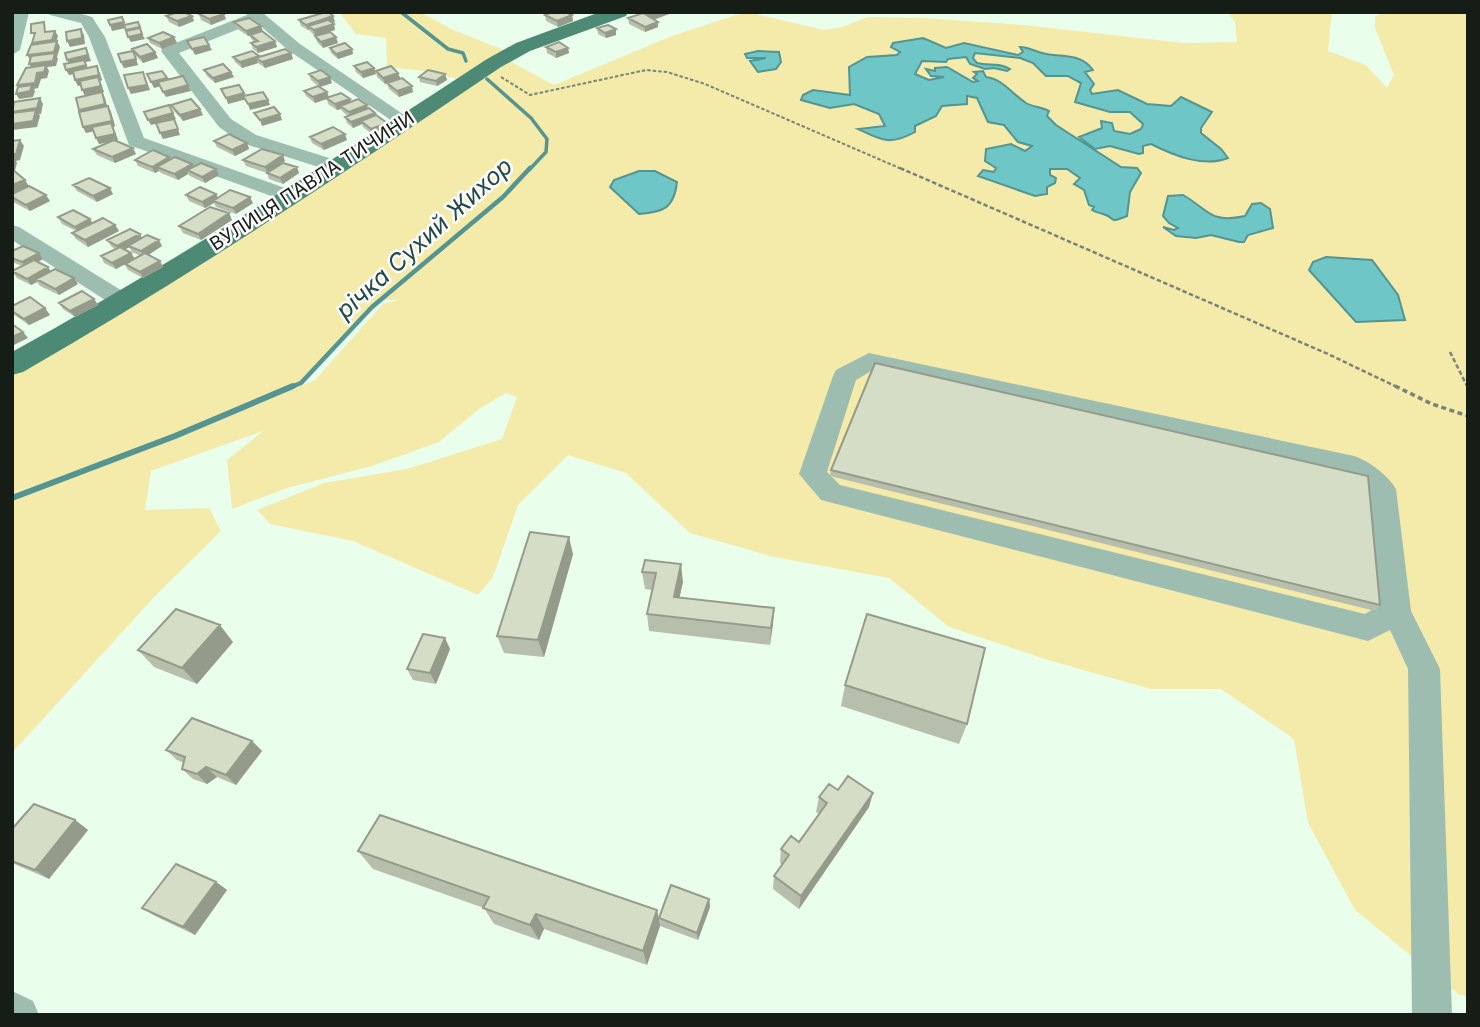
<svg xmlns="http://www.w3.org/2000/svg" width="1480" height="1027" font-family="Inter,sans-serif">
  <rect width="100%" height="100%" fill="#eafeec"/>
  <path fill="#f4ebab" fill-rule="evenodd" d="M339,12H420L451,29L511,53L504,58L554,85L672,36L736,15L751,13L824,30L842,27L868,17L923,18L1024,25L1184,43L1237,42L1235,22L1227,12H1332L1328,51L1366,65L1387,88L1394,75L1375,28V17L1383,12H1468V997L1458,994L1355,910L1308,823L1294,739L1221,689H1151L1051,661L949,627L889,578L774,557L690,533L626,473L568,455L518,505L493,577L478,595L353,541L270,524L257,510L324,483L407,469L502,439L517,397L506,393L479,409L439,442L372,466L287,488L232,509L227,460L263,431L151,471L145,510L209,508L221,531L156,595L12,753V493L32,486L12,492V365L458,79L423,71L387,67L386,38L356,34ZM380,300H398L383,304L315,380L211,424L154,443L301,383Z"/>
  <path fill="#6ec7c6" stroke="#549491" stroke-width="2" d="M923,38L946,48L964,43L1018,55L1023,52L1020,47C1029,47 1033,51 1042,53C1060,58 1080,52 1093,70L1085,72L1094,84L1090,90L1092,94L1118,90L1147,104L1171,106L1181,97L1212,112L1201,128V133L1221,149L1228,158C1203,168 1173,155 1151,144L1143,146V153L1139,154L1110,146L1095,149L1079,137L1102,128L1101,121L1112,123L1114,131L1130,134L1141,129L1143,124L1130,112H1110L1075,102L1081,83L1068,76H1046L1033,63L1020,58L975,53L973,58L977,63C989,66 999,62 1010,69L1007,71L994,68L985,69L970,64L966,57L948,59L946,62L922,61L915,74L929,80L944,77L931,76L926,69L935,71V68L947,67L973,82L978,81L973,78L977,74L974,72L983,71L986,77C1003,79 1012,94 1026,103C1033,107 1042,107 1049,111L1047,116L1056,125L1121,167L1137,168L1141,173L1130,192L1127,216C1106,224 1119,219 1103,214C1099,213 1095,212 1092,210L1094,207L1089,205L1084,190L1074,184L1080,178L1067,169H1050V175L1056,178L1055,183L1047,187V194L1035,196L978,176L983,170L994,172L996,168L985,161L986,149L1011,144L1025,151L1032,146L1018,142L1004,125L988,122L977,98L967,96V104L942,106L936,116L915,126V132C890,146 881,140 858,129L885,126L879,114L854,104L830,108L801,100L803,95L813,90L850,95L849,67L867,57L897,55L900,52L891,47L893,43Z
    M758,51L779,52L781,62L776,69L758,72L750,61L766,58H747L745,54Z
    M639,171H655L677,182C674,209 663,212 639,214L610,187L614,180Z
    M1183,195C1208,209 1209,224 1245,216L1252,204L1261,203L1270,209L1273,228L1248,235L1244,242H1239L1211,235L1196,238L1176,236L1163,227L1174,230L1178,228L1169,223L1163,216L1168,196Z
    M1326,257L1372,260L1398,295L1405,320L1356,322L1309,270L1313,262Z"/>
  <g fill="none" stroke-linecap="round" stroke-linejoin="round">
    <path stroke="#549491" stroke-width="3.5" d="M401,12L448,49L463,53L466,61
      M487,79L531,118L547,139L546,152L529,170"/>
    <path stroke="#549491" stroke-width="4.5" d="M289,388L301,383L372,307L503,197L530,168"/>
    <path stroke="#549491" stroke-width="6" d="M12,498L175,436L293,386"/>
    <path stroke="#788478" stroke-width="2" stroke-dasharray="3.5 2" stroke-linecap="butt" d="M501,77L530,95L646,70L667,72L705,84L904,170"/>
    <path stroke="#788478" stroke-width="2.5" stroke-dasharray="4.5 2.5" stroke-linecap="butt" d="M900,168L1328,354L1399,388
      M1450,352L1468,388"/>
    <path stroke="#788478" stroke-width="3.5" stroke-dasharray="5 3.5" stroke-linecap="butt" d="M1395,386L1432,404L1468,416"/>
    <path fill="#9dbdb1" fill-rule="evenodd" d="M13,12H29L20,50L12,55Z
      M48,12H75L92,17L105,37L144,138L299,193L302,197L299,201H285L129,145L89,37L81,23L50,15Z
      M246,12L263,13L300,44L413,121L404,126L398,125L288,50L256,22L179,53L231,119L256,135L345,163L348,167L338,173L242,143L219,127L161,51L163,48L247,15Z
      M12,225L19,227L132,297L135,302L132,307H116L12,240Z
      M869,353L1354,456C1369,461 1388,475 1396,489L1411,611L1440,669L1452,1015H1412L1408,669L1390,630L1368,641L821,500L799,474L833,376L836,370ZM873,370L1346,474L1369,493L1380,605L1365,614L840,485L827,472L856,380Z
      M12,991L33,1001L39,1015H12Z"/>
    <path fill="#4c8a76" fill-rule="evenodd" d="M600,12H628L626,16L530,51L501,67C344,173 187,278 23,372L12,375V352C175,262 331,161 487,59L516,43Z"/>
  </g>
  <path fill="#b7beab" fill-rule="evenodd" d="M641,12H669V14L654,19L658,22V27L645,32L629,24L628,18L641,14Z
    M199,14L226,19L211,25L201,20Z
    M545,15H572L573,21L558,27L546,21Z
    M166,16H192L194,21L179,27L169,22Z
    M333,16L335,22L332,23L334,24L335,30L315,36L309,30H308L301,26L299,20Z
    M234,22L261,26L263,32L275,41L277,47L258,53L253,49L251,43L255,42L252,40L250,36H248L236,28Z
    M597,28L616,29V35L606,38L598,34Z
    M315,36L338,43L323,48L317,42Z
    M174,37L177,43L162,49L150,43L148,38Z
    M546,47L568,48L569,53L556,58L547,53Z
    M86,48L91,61L85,62L88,68L100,72L102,80L100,81L104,92H102L107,106L111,112L115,126L113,127L118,140L114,141L136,154L115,163L97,155L93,149L111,141L99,144L94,131L86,133L83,127L79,110L85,96L81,85L78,86L75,80L73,74L69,75V63L67,60Z
    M330,48L352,49L353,54L338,59L331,53Z
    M132,49L155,52L158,58L143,63L134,54L138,65L124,68L121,62L133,51Z
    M291,53L293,59L265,68L258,63L242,68L235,62L233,57H259Z
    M354,66L374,68L376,74L363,78L356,72Z
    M204,70L234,77L215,83L207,76Z
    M376,71L398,73L400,78L385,84L377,77Z
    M309,74L332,83L320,87L327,92L329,97L350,99L351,102L368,109L389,129L373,135L363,127L362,124L353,128L347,123L345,117L348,116L342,111L341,109L337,110L328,104L327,99L315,103L306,96L304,91L318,86L311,80Z
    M445,74L447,80L437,86L420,82L419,77Z
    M387,83L413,92L399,97L389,89Z
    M171,105L200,109L203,115L183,121L174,111Z
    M310,137L347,140L324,150L312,143Z
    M214,141L247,143L249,149L235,156L217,147Z
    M169,157L171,160L219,175L205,183L190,176L188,174L178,180L161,173L159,171L155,173L138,166L135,160Z
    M243,160L285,161L267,173L246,166Z
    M267,173H299L283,184L269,179Z
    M73,185L113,194L97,202L77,191Z
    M12,194L50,201L30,211L13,202L12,200Z
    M216,194L218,198L253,203L236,214L216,207L214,203L205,208L189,201L186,195Z
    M58,217L92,223L115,225L119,231L88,247L76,239L72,233L76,231L62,224Z
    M232,220L201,240L183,233L179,226Z
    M142,238L162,246L148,255L160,261L163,267L143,278L128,270L125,264L116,269L104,263L101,256L115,249L111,246L107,240ZM129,247L132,252L141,256L134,259L131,253L125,250Z
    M12,251L39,253L43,259L38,262L51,271L78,284L59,295L40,286L37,282L31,285L17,278L12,271L22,266L12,262Z
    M94,299L98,305L75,317L63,309L59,303Z
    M12,306L50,315L29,325L13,314Z
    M831,470L1380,605L1375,611L830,476Z
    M573,554L544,657L504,653L497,636Z
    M645,560L683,582L679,598L774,608L770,645L649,631L647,614L652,590L645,589L642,572Z
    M233,642L197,684L154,667L138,650Z
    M450,649L436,684L413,680L407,669Z
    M845,685L967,724L959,744L841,706Z
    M252,741L262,751L236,785L217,777L207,784L193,779L182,769L184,763L177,760L166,750Z
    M838,790L869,807L799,909L773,889L774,876L782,865L780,863L781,849L799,842L819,814L816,812L819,797Z
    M75,820L88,830L49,879L12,863V829Z
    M358,851L657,910L659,918L709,899L710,907L698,940L660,926L647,965L544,929L539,940L494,924L484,908L373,869Z
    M216,882L227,890L195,935L155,916L142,908Z"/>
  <path fill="#959b8b" d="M658,12H669V14L651,21L650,15Z
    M224,14L226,19L211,25L209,19Z
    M572,15L573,21L558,27L557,21Z
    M192,16L194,21L179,27L177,21Z
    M333,16L335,22L312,29L308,26L309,30H308L306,25Z
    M124,22L126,28L112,31L110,25Z
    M658,22V27L645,32V27Z
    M334,24L335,30L315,36L314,30Z
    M261,26L263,32L248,36L246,31Z
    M81,29L84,35L85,44L70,47L67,41Z
    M616,29V35L606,38L605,33Z
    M55,31L58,36L55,46L35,48L32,43Z
    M142,34L145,39L131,42L128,37Z
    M174,37L177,43L162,49L159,43Z
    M336,37L338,43L323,48L321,42Z
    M57,41L60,47L57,57L58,59L56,66L47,67L49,71L47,78L41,79L38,88L34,89L35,91L33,97L19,99L16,94L20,91L17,85L33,69L29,64L31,61L27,55Z
    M275,41L277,47L258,53L256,47Z
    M209,45L212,50L195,55L192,49Z
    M86,48L91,61L85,62L89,71L69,75L66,70L71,65L67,60Z
    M568,48L569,53L556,58V52Z
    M352,49L353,54L338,59L336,54Z
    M133,51L138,65L124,68L121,62Z
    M155,52L158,58L143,63L140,57Z
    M291,53L293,59L265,68L262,62Z
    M259,56L256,58L258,63L242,68L240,62Z
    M97,66L102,80L100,81L104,92H102L105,98L108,110L83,116L79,110L85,96L82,90L99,81L78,86L75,80Z
    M374,68L376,74L363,78L361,72Z
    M143,72L150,90L131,94L128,88Z
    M231,72L234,77L215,83L213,78Z
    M398,73L400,78L385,84L383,78Z
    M445,74L447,80L437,86L436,81Z
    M330,77L332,83L320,87L318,81Z
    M167,78L169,84L154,88L151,82Z
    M188,85L191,91L166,97L163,92Z
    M412,86L413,92L399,97L397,91Z
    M327,92L329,98L315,103L313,97Z
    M244,93L247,99L228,104L226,98Z
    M40,98L43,104L41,114H39L40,116L37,127L12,130V112Z
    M350,99L352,105L340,106L341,109L337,110L335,104Z
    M268,100L270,105L250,110L248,104Z
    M367,105L369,111L351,118L349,112Z
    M108,106L111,112L115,126L113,127L118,140L99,144L96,138L112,127L86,133L83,127Z
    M200,109L203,115L183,121L180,115Z
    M173,113L176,119H174L180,135L163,139L160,133L174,119L151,125L148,120Z
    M375,113L377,119L361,121L362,124L353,128L351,122Z
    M280,114L282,120L262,126L260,120Z
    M387,123L389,129L373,135L371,129Z
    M345,134L347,140L324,150L321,144Z
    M20,140L24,146L20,160L16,161L17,163L14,174H12V154Z
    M247,143L249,149L235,156L232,150Z
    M133,148L136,154L115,163L112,157Z
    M283,155L285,161L267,173L265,167Z
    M169,157L172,163L157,167L159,171L155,173L152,167Z
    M192,164L195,170H187L188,174L178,180L174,174Z
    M297,167L299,173L283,184L280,178Z
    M216,169L219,175L205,183L202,177Z
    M25,180L29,186L12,193V185Z
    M110,188L113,194L97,202L93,196Z
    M216,194L219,200L213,201L214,203L205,208L202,202Z
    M46,195L50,201L30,211L26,205Z
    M250,197L253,203L236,214L233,208Z
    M229,213L232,220L201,240L198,234Z
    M90,219L94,226L79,233L75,227Z
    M115,225L119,231L88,247L85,240Z
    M140,234L143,240L120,252L117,246Z
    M159,240L162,246L145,257L141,251Z
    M39,253L43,259L26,268L22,262Z
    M131,253L135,259L116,269L112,263Z
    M160,261L163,267L143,278L140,272Z
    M48,267L52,273L36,279L37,282L31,285L27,279Z
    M74,278L78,284L59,295L55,289Z
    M94,299L98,305L75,317L70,311Z
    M45,308L50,315L29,325L24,319Z
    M23,332L28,338L12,346V337Z
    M569,537L573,554L544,657L538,640Z
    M681,564L683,582L676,614L674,597Z
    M774,608L773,625L770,645L771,628Z
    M220,625L233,642L197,684L182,668Z
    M445,638L450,649L436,684L430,673Z
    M252,741L262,751L236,785L226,775Z
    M206,767L217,777L207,784L197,774Z
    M873,793L869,807L799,909L801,896Z
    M75,820L88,830L49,879L35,870Z
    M216,882L227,890L195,935L183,927Z
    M709,899L710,907L698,940L697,933Z
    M657,910L660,926L647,965L643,951Z
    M536,914L544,929L539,940L530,925Z"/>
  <path fill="#d5ddc7" stroke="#959b8b" stroke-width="2" d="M178,12H184L192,16L177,21L166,16Z
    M205,12H221L224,14L209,19L199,14Z
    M326,12H328L333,16L306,25L299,20Z
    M552,12H566L572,15L557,21L545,15Z
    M645,12H658L650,15Z
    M643,13L658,22L645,27L628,18Z
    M122,17L124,22L110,25L108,20Z
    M249,18L261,26L246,31L234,22Z
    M328,20L334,24L314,30L308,26Z
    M44,22L45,32L55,31L52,40L32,43L35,33H31V24Z
    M138,22L140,27L126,30L124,25Z
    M608,25L616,29L605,33L597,28Z
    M140,28L142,34L128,37L126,31Z
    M81,29L82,38L67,41L66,32Z
    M262,31L275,41L256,47L251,43L258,41L250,35Z
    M163,32L174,37L159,43L148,38Z
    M330,32L336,37L321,42L315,36Z
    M204,37L209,45L192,49L187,41Z
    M57,41L54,52L27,55L31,45Z
    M559,42L568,48L556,52L546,47Z
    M345,43L352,49L336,54L330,48Z
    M147,44L155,52L140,57L132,49Z
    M86,48L88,55L67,60L65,53Z
    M285,49L291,53L262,62L256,58Z
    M133,51L136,59L121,62L118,54Z
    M252,51L259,56L240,62L233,57Z
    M55,53L53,61L29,64L31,56Z
    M84,60L86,65L66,70L64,64Z
    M367,62L374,68L361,72L354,66Z
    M223,64L231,72L213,78L204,70Z
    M46,65L44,72L37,73L35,83L17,85L26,68Z
    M97,66L99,75L75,80L73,71Z
    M391,66L398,73L383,78L376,71Z
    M321,70L330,77L318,81L309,74Z
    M428,70L445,74L436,81L419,77Z
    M162,71L167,78L151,82L147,74Z
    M143,72L147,85L128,88L124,75Z
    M183,76L188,85L163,92L158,82Z
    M98,77L101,86L82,90L80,81Z
    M402,78L412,86L397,91L387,83Z
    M32,85L30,91L16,94L18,87Z
    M239,85L244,93L226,98L221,89Z
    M318,86L327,92L313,97L304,91Z
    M102,92L105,104L79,110L76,98Z
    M263,92L268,100L248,104L243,96Z
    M341,93L350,99L335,104L326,98Z
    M40,98L37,108L12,112L14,102Z
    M191,99L200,109L180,115L171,105Z
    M358,99L367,105L349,112L340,106Z
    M169,105L173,113L148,120L144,112Z
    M108,106L112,121L83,127L79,112Z
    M274,107L280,114L260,120L254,113Z
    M369,108L375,113L351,122L345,117Z
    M36,110L33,121L12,124V113Z
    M376,115L387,123L371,129L361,121Z
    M174,119L178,129L160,133L156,123Z
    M111,123L115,134L96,138L92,127Z
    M333,127L345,134L321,144L310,137Z
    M229,134L247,143L232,150L214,141Z
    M20,140L16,154H12V141Z
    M114,140L133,148L112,157L93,149Z
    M262,149L283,155L265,167L243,160Z
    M153,150L169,157L152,167L135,160Z
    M175,157L192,164L174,174L157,167Z
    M201,163L216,169L202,177L187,170Z
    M283,163L297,167L280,178L267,173Z
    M12,169L25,180L12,185Z
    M89,178L110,188L93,196L73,185Z
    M29,186L46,195L26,205L12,197V194Z
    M200,187L216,194L202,202L186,195Z
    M230,190L250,197L233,208L213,201Z
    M210,207L229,213L198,234L179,226Z
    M73,210L90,219L75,227L58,217Z
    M103,218L115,225L85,240L72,233Z
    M130,229L140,234L117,246L107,240Z
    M147,235L159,240L141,251L128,246Z
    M23,246L39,253L22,262L12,258V251Z
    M120,247L131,253L112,263L101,256Z
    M145,253L160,261L140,272L125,264Z
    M34,260L48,267L27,279L12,271Z
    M55,269L74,278L55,289L36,279Z
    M82,291L94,299L70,311L59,303Z
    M30,297L45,308L24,319L12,311V306Z
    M12,324L23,332L12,337Z
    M875,363L1368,476L1380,605L831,470Z
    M530,532L569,537L538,640L497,636Z
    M645,560L681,564L674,597L774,608L771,628L647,614L656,573L642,572Z
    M176,609L220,625L182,668L138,650Z
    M867,614L985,648L967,724L845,685Z
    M423,634L445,638L430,673L407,669Z
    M192,718L252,741L226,775L206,767L197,774L182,769L185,757L166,750Z
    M848,776L873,793L801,896L774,876L789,855L781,849L791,836L799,842L827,803L819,797L829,784L838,790Z
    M34,804L75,820L35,870L12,861V829Z
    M380,815L657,910L643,951L536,914L530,925L483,908L489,897L358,851Z
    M176,864L216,882L183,927L142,908Z
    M671,885L709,899L697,933L659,918Z"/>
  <g text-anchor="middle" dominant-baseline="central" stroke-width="5" stroke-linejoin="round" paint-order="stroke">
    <g font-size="19" fill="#161c16" stroke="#fff">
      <text transform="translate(312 181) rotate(-33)">ВУЛИЦЯ ПАВЛА ТИЧИНИ</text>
    </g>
    <g font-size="24" font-style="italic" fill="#204a49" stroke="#fff">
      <text transform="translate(424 238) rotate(-42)">річка Сухий Жихор</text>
    </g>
  </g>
  <rect width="1480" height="1027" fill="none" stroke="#161c16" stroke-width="28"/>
</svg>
